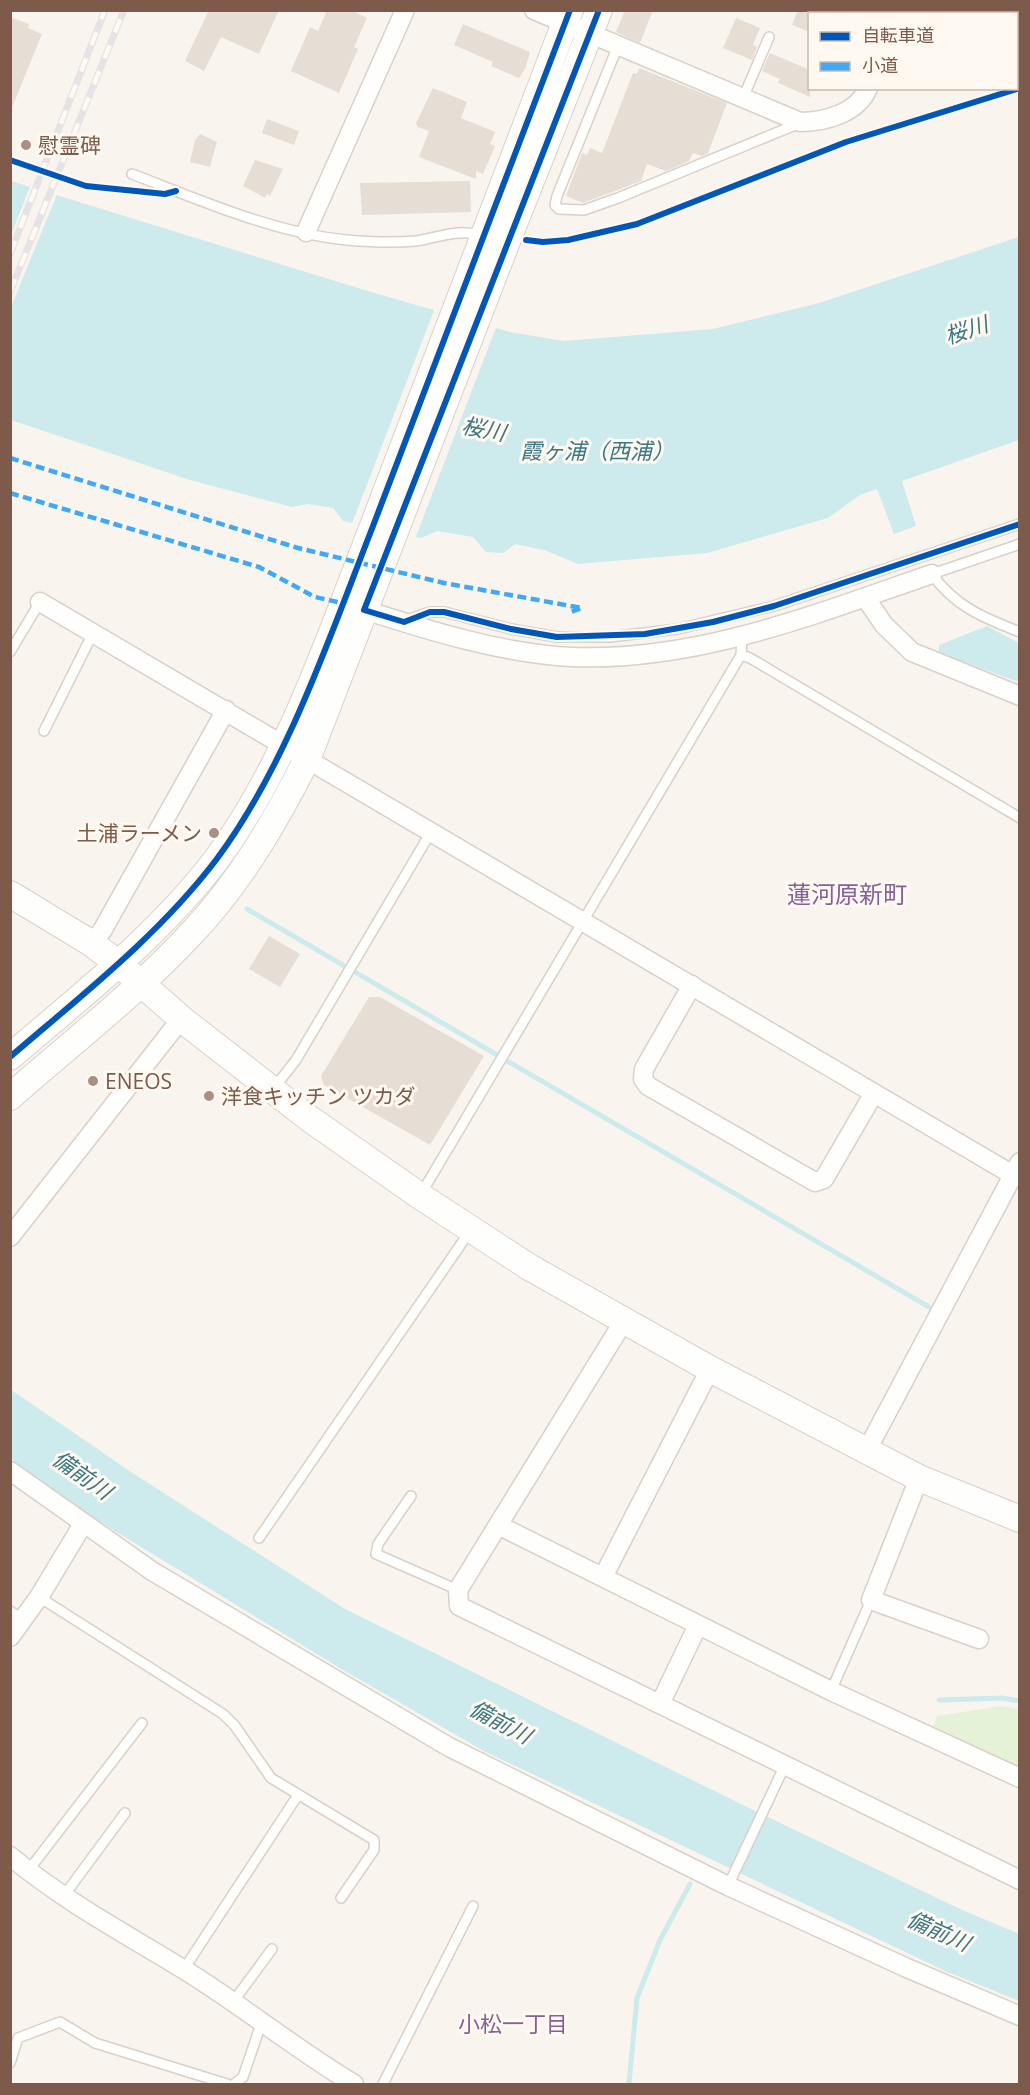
<svg xmlns="http://www.w3.org/2000/svg" width="1030" height="2095" font-family="'Open Sans','Noto Sans JP',sans-serif">
  <rect width="100%" height="100%" fill="#f9f5ee"/>
  <path fill="#e6f2d7" d="M1001,1706L1019,1709V1770L932,1729L937,1716Z"/>
  <path fill="#cdeaec" d="M11,181L371,292L510,332L564,341L713,329L819,303L1019,237V440L902,481L916,526L894,534L877,489L860,495L828,518L707,553L578,564L544,550L515,544L503,553L486,552L473,537L437,531L421,538L343,521L333,508L308,504L292,507L190,480L11,420Z
    M987,626L1019,643V682L939,653V645Z
    M10,1389L131,1472L345,1609L749,1808L960,1909L1019,1934V2001L945,1971L484,1751L343,1670L69,1503L11,1459Z"/>
  <path fill="#f9f5ee" d="M31,184L58,192L11,307V235Z
    M435,308L497,325L415,539L351,526Z"/>
  <g fill="none" stroke-linecap="round" stroke-linejoin="round">
    <path stroke="#cdeaec" stroke-width="5" d="M247,909L929,1307
      M939,1700L1002,1698L1020,1701
      M629,2084L637,1998L660,1940L690,1884"/>
  </g>
  <path fill="#e6ddd5" d="M209,10H279L259,54L221,37L204,71L185,61Z
    M327,10H351L367,18L354,47L358,49L339,93L291,71L310,27L318,31Z
    M625,10H653L640,43L616,32Z
    M798,10H810V32L792,25Z
    M10,17L29,24L28,28L42,34L11,110Z
    M736,18L760,28L753,45L757,47L752,60L723,48Z
    M463,24L530,52L525,69L519,78L491,66L493,62L454,45Z
    M770,53L810,70V97L778,83L780,79L762,71Z
    M639,68L727,103L708,153L702,156L693,153L689,161L666,171L647,164L641,181L583,203L566,196L582,153L587,155L590,148L602,153L633,73L637,74Z
    M433,88L467,102L461,118L495,132L490,144L495,146L483,174L476,171V179L419,157L429,131L418,127L416,123Z
    M267,119L299,131L294,145L262,133Z
    M200,134L217,142L210,167L190,162L195,140Z
    M255,160L283,169L270,196L267,194L265,198L243,186Z
    M470,181L471,212L362,215L360,183Z
    M269,936L300,954L280,987L249,969Z
    M369,997H380L484,1056L430,1145L324,1085L321,1076Z"/>
  <g fill="none" stroke-linecap="round" stroke-linejoin="round">
    <defs>
      <path id="lane" d="M615,53L557,196L555,205L559,209L584,210L618,198L800,123
        M743,98L769,37
        M132,174C200,200 274,233 347,240C369,242 394,243 416,241C441,237 458,228 483,236
        M1020,544L932,574C954,606 984,618 1020,632
        M404,621L430,612H444L511,629L557,637H610L678,629L774,606L1020,524
        M10,652L40,602
        M741,655L750,658L1020,818
        M44,731L93,633
        M274,1088L296,1060L431,832
        M421,1194L741,655L742,637
        M411,1496L378,1544L376,1554L458,1590
        M259,1538L470,1231
        M39,1597L223,1714L235,1726L271,1778L374,1840V1850L341,1898
        M10,1611L22,1619
        M831,1691L871,1600
        M28,1871L142,1723
        M728,1886L785,1765
        M63,1897L125,1813
        M184,1969L298,1795
        M233,2002L272,1949
        M10,2063L18,2038L60,2022L95,2043L227,2084
        M234,2084L243,2077L262,2021
        M383,2084L473,1906"/>
      <path id="street" d="M534,10L800,122C825,122 858,113 868,88
        M946,10L953,14
        M898,14L900,10
        M306,232L405,10
        M865,597L884,625L912,652L1020,696
        M40,602C365,791 689,983 1013,1175
        M355,607C424,629 498,653 571,657C696,662 816,614 932,574
        M91,943L102,931L226,710
        M692,985L644,1069L643,1079L648,1086L815,1182L824,1179L874,1093
        M10,1237L174,1028L184,1021
        M625,1319L458,1590L459,1606L1020,1880
        M867,1450L1020,1162
        M10,1471L152,1571L449,1747L728,1886L907,1968L1020,2016
        M919,1478L871,1600L979,1639
        M498,1525L831,1691L1020,1778
        M603,1577L710,1369
        M10,1637L39,1597L83,1524
        M660,1704L698,1625
        M10,1856C64,1901 124,1933 183,1969C242,2005 295,2049 354,2084"/>
      <path id="secondary" d="M10,894L91,943L119,964L184,1021L310,1119L420,1196L529,1267L710,1369L919,1478L1020,1519
        M10,1057C82,995 158,936 216,860C287,765 330,636 373,526C439,355 503,182 570,10
        M10,1097C70,1044 135,994 190,935C239,884 276,821 308,757L504,249L599,10"/>
    </defs>
    <use href="#lane" stroke="#d9d0ca" stroke-width="12"/>
    <use href="#street" stroke="#d9d0ca" stroke-width="21"/>
    <use href="#secondary" stroke="#d9d0ca" stroke-width="28"/>
    <use href="#lane" stroke="#fefefc" stroke-width="9"/>
    <use href="#street" stroke="#fefefc" stroke-width="18"/>
    <use href="#secondary" stroke="#fefefc" stroke-width="26"/>
    <defs>
      <path id="rail" d="M10,254L105,10
        M10,292L124,10"/>
    </defs>
    <use href="#rail" stroke="#e6e3e6" stroke-width="7"/>
    <use href="#rail" stroke="#fff9f1" stroke-width="4.5" stroke-dasharray="14" stroke-linecap="butt"/>
    <path stroke="#3fa9f5" stroke-width="4.5" stroke-dasharray="9 4.5" stroke-linecap="butt" d="M10,458L298,548L444,583L582,608L571,612
      M10,493L259,567L315,597L342,603"/>
    <defs>
      <path id="cycleway" d="M599,10L364,610L404,622L430,612H444L511,629L557,637L645,634L713,622L774,606L1020,524
        M10,160L86,186L165,194L176,191
        M526,240L543,242L568,240L637,224L846,142L1020,88
        M10,1057C82,995 158,936 216,860C287,765 330,636 373,526C439,355 503,182 570,10"/>
    </defs>
    <use href="#cycleway" stroke="#fff9f1" stroke-width="10"/>
    <use href="#cycleway" stroke="#0057b8" stroke-width="6"/>
  </g>
  <g fill="#a89083" stroke="#fff9f1" stroke-width="2">
    <circle cx="26" cy="145" r="6"/>
    <circle cx="214" cy="833" r="6"/>
    <circle cx="93" cy="1081" r="6"/>
    <circle cx="209" cy="1096" r="6"/>
  </g>
  <g text-anchor="middle" dominant-baseline="central" stroke-width="6" stroke-linejoin="round" paint-order="stroke">
    <g font-size="21" fill="#7d5a49" stroke="#fff9f1" text-anchor="start">
      <text x="38" y="145">慰霊碑</text>
      <text x="202" y="833" text-anchor="end">土浦ラーメン</text>
      <text x="105" y="1081">ENEOS</text>
      <text x="221" y="1096">洋食キッチン ツカダ</text>
    </g>
    <g font-size="22" font-style="italic" fill="#3a7883" stroke="#fff9f1">
      <text transform="translate(966 329) rotate(-18)">桜川</text>
      <text transform="translate(484 428) rotate(11)">桜川</text>
      <text x="597" y="450">霞ヶ浦（西浦）</text>
      <text transform="translate(83 1474) rotate(35)">備前川</text>
      <text transform="translate(501 1721) rotate(28)">備前川</text>
      <text transform="translate(939 1930) rotate(24)">備前川</text>
    </g>
    <g font-size="22" fill="#856199" stroke="#fff9f1">
      <text x="513" y="2023">小松一丁目</text>
    </g>
    <g font-size="24" fill="#856199" stroke="#fff9f1">
      <text x="847" y="893">蓮河原新町</text>
    </g>
  </g>
  <rect width="1030" height="2095" fill="none" stroke="#7d5a49" stroke-width="24"/>
  <rect x="808" y="12" width="210" height="78" fill="#fff9f1" stroke="#cbb9ae" stroke-width="1.5"/>
  <rect x="820" y="32" width="30" height="9" fill="#0057b8" stroke="#cbb9ae" stroke-width="1.5"/>
  <text x="862" y="42" font-size="18" fill="#7d5a49">自転車道</text>
  <rect x="820" y="62" width="30" height="9" fill="#3fa9f5" stroke="#cbb9ae" stroke-width="1.5"/>
  <text x="862" y="72" font-size="18" fill="#7d5a49">小道</text>
</svg>
